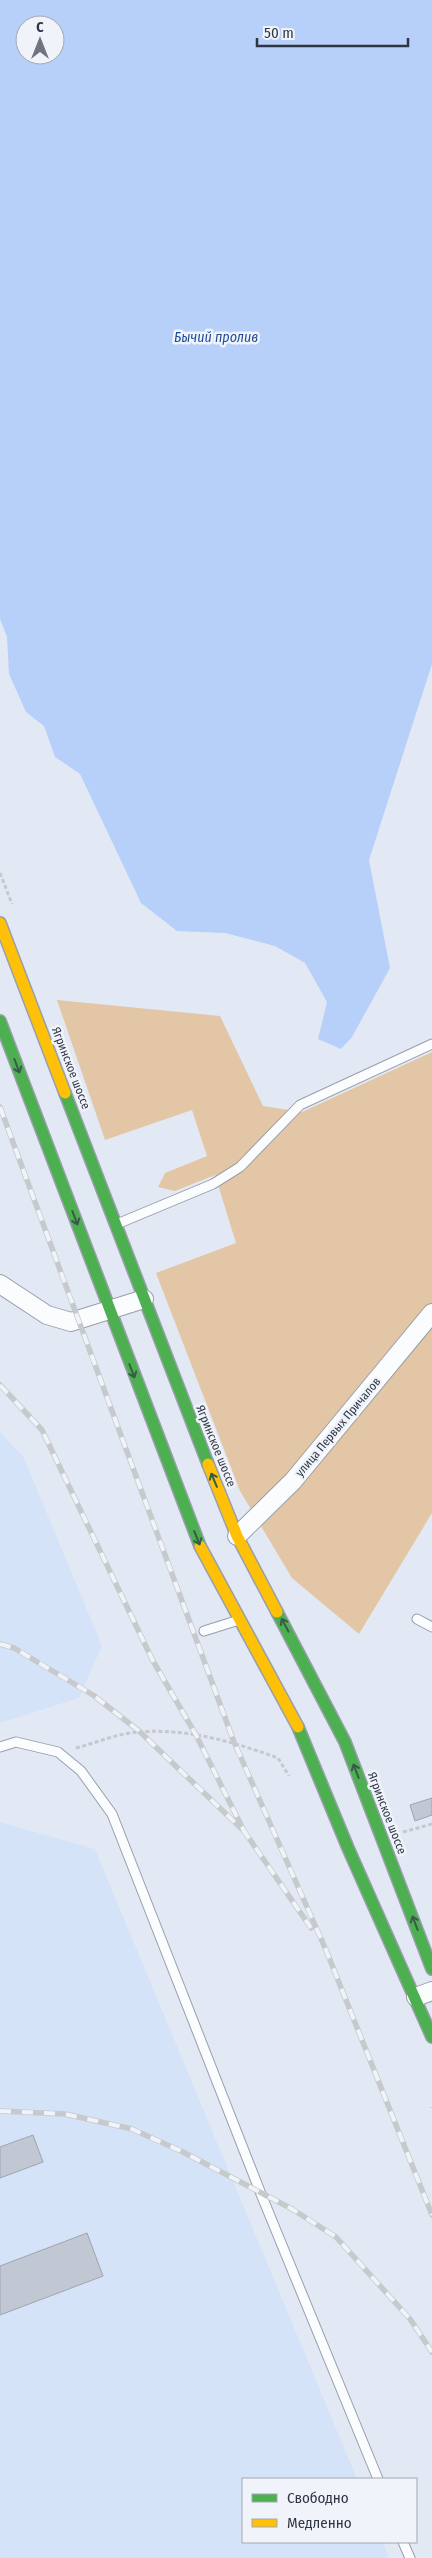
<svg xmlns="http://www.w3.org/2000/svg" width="432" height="2558" font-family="'Fira Sans Condensed',sans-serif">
  <rect width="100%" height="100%" fill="#e2e9f4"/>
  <path fill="#d5e3f9" d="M0,1432L24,1458L102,1646L79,1698L0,1723Z
    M0,1822L95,1849L357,2479H243V2542H383L389,2558H0Z"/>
  <path fill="#e3c6a6" d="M57,1000L220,1016L263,1106L302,1112L432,1052V1513L359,1634L292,1578L240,1491L156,1273L236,1243L215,1175L175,1191L158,1187L165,1173L207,1156L192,1110L105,1140Z"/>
  <path fill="#b7d0fa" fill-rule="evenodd" d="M0,0H432V664L369,860L390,968L352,1037L341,1049L318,1039L327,1002L305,963L275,946L225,933L177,931L141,903L80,774L55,757L44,726L26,712L9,674L7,637L0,619ZM25,25H55V55H25Z"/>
  <path fill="#c2c8d3" stroke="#9ea4af" d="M432,1798V1815L415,1821L410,1805Z
    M33,2135L43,2162L0,2178V2147Z
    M87,2233L103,2276L0,2315V2266Z"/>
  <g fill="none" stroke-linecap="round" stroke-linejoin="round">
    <defs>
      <path id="lane" d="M117,1224L213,1184L240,1167L300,1105L432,1044
        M417,1619L432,1627
        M204,1631L239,1620
        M0,1747L16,1742L58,1752L81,1771L112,1814L261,2194L378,2479
        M403,2542L410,2558"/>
      <path id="street" d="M0,1284L47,1315L71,1322L144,1299
        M237,1536L293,1481L432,1313
        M416,1997L432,1991"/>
      <path id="fast" d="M0,1021L200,1546
        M65,1093L208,1464
        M277,1612L345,1742L432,1969
        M298,1727L348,1848L432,2037"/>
      <path id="slow" d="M0,923L65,1093
        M208,1464L237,1536L277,1612
        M200,1546L298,1727"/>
    </defs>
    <use href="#lane" stroke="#999faa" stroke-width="11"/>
    <use href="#street" stroke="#999faa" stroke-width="20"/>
    <use href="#fast" stroke="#999faa" stroke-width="14"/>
    <use href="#slow" stroke="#999faa" stroke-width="14"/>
    <path stroke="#c6c8ce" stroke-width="3" stroke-dasharray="4 2.5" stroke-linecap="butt" d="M0,873L12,904
      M76,1748C96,1743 118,1733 139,1732C187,1728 234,1742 278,1758L289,1776
      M403,1832L432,1824
      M432,2107V2108"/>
    <use href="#lane" stroke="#fbfcfd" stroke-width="9"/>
    <use href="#street" stroke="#fbfcfd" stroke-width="18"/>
    <use href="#fast" stroke="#4caf50" stroke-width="11"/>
    <use href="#slow" stroke="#ffc107" stroke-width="11"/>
    <defs>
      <path id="rail" d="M0,1107L234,1742L326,1950L432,2215
        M0,1385L42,1430L153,1661L196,1735L244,1831
        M0,1644L14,1648L93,1695L139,1731L244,1831L311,1928
        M0,2111L65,2114L132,2129L183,2152L292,2209L336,2237L410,2319L432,2352"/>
    </defs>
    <use href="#rail" stroke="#c7cacd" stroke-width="5.5"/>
    <use href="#rail" stroke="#f0f4fa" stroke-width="4" stroke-dasharray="11" stroke-linecap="butt"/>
  </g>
  <defs><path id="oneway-shaft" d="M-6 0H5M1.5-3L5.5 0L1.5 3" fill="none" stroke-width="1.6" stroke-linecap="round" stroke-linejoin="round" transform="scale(1.25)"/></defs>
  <g stroke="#385a47">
    <use href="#oneway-shaft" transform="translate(17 1066) rotate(69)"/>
    <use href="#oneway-shaft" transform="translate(75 1218) rotate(69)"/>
    <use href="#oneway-shaft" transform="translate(132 1371) rotate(69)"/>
    <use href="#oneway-shaft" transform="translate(214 1480) rotate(-113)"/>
    <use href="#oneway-shaft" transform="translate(197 1538) rotate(68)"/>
    <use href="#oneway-shaft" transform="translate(285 1625) rotate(-118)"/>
    <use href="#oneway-shaft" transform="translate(356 1771) rotate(-111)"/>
    <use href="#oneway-shaft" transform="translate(415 1923) rotate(-111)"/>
  </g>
  <g text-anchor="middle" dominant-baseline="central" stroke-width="5" stroke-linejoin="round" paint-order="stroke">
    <g font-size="12" fill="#2f3643" stroke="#f0f4fa">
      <text transform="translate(71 1068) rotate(69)">Ягринское шоссе</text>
      <text transform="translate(338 1427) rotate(-50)">улица Первых Причалов</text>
      <text transform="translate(216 1446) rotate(68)">Ягринское шоссе</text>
      <text transform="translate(387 1813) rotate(69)">Ягринское шоссе</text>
    </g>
    <g font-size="14" font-style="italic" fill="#1f4c9a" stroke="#f0f4fa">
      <text x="216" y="337">Бычий пролив</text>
    </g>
  </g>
  <rect x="242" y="2478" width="175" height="65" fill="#f0f4fa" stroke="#a3a8b1"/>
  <rect x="252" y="2494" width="25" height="8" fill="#4caf50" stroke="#a3a8b1"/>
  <text x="287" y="2503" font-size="15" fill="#2f3643">Свободно</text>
  <rect x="252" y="2519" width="25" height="8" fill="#ffc107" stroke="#a3a8b1"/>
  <text x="287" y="2528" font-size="15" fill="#2f3643">Медленно</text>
  <g transform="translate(40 40)"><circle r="24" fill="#f0f4fa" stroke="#a3a8b1"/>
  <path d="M0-4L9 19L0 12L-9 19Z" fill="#6e7581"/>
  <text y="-8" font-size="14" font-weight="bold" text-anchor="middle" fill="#2f3643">С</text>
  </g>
  <path d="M257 38v8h151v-8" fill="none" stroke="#2f3643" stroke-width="2.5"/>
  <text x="264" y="38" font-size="15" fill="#2f3643" stroke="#f0f4fa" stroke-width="4" paint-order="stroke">50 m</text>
</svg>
